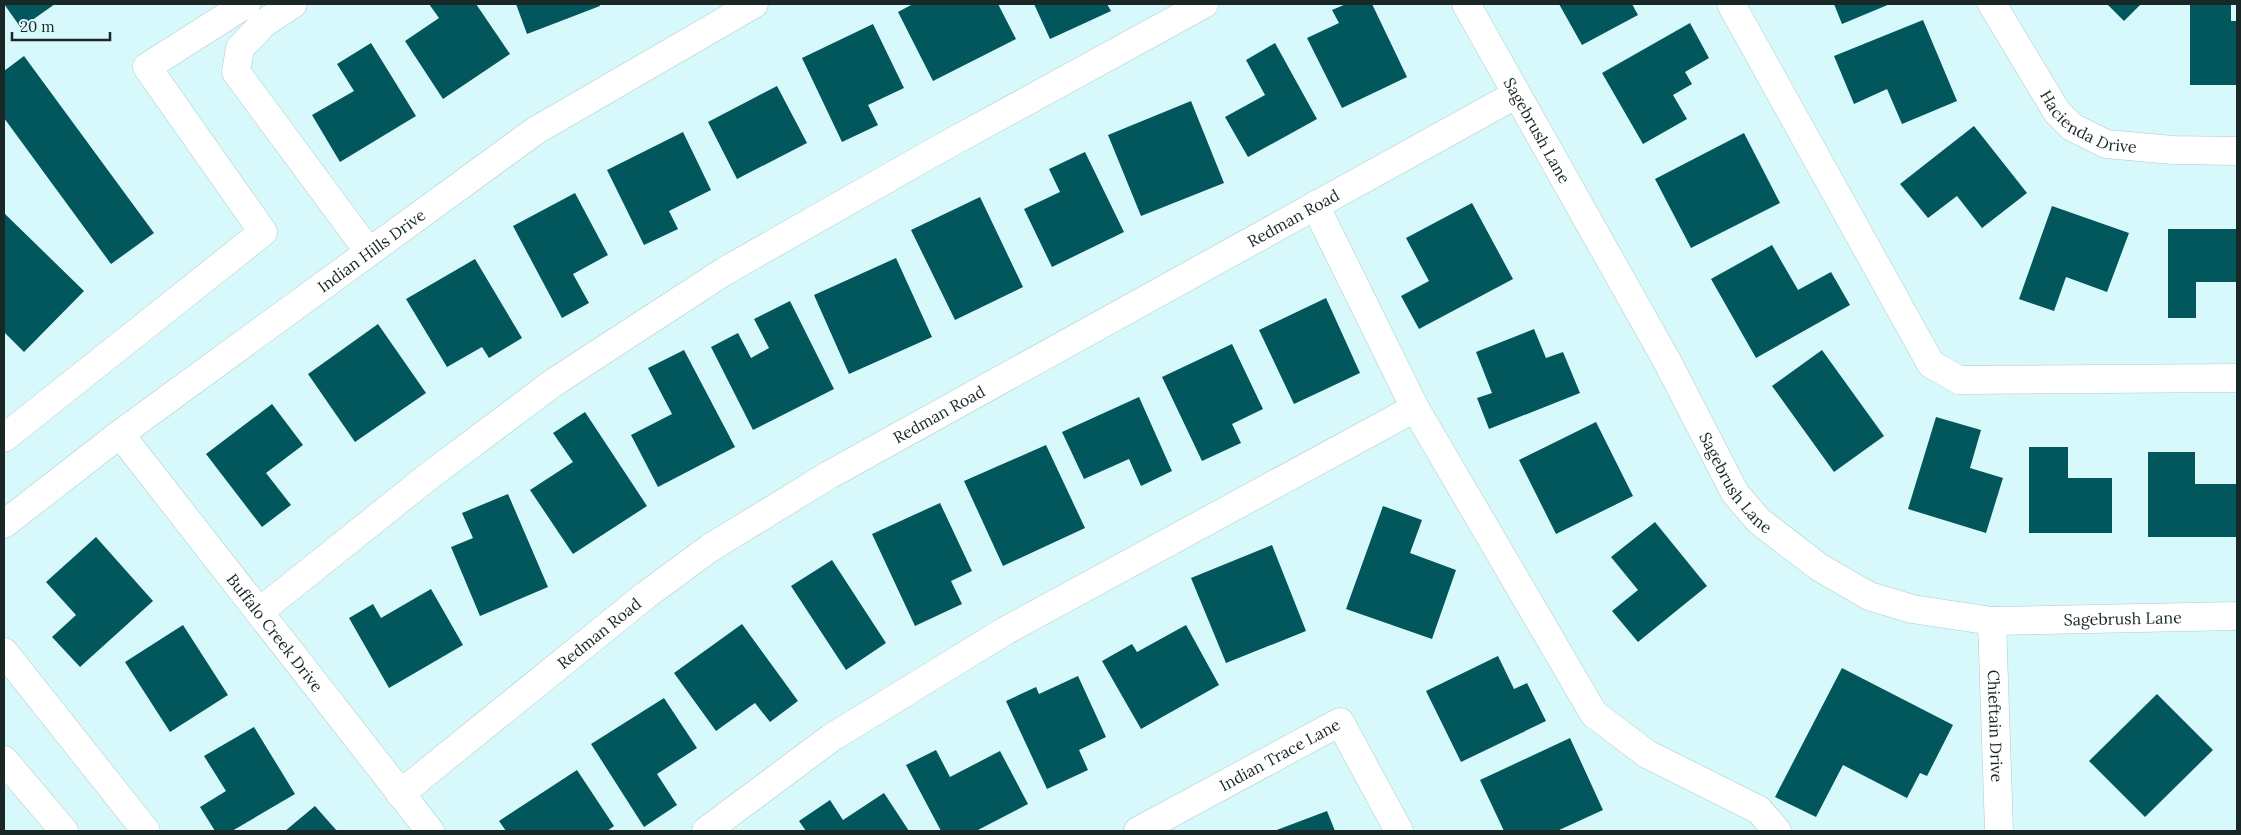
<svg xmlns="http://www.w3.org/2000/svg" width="2241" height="835" font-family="Lora,serif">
  <rect width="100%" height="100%" fill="#d8f9fb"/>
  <path fill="#02575c" d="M4,4H55L21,28Z
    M429,4H476L510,54L443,99L405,41L439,18Z
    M516,4H599L600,6L527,34Z
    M913,4H998L1016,39L933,81L898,12Z
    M1034,4H1107L1111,11L1050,39Z
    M1346,4H1372L1407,77L1342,108L1307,38L1339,23L1332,10Z
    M1559,4H1632L1638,15L1582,45Z
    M1834,4H1890L1842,24Z
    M2107,4H2141L2124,21Z
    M2190,4H2231V21H2237V85H2190Z
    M1923,20L1957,101L1902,124L1887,89L1854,104L1834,56Z
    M1690,23L1709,58L1685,72L1692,84L1673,95L1687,119L1643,144L1602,73Z
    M873,24L904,88L868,105L878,125L842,142L802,58Z
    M371,43L416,116L340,162L312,115L354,91L337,64Z
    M1275,43L1317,119L1248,157L1225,117L1265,95L1246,60Z
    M24,56L154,233L111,264L4,118V71Z
    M777,86L807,143L737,179L708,122Z
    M1191,101L1224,183L1141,216L1108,135Z
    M1974,126L2027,193L1982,228L1957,196L1928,218L1900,184Z
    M683,132L711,190L669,211L678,229L644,245L607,170Z
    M1744,133L1780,203L1691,248L1655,179Z
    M1085,152L1124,232L1052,267L1024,209L1060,192L1049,169Z
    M575,193L608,255L573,274L589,303L562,318L513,226Z
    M980,197L1023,287L955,320L911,230Z
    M1472,203L1513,279L1419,329L1401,296L1429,281L1406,238Z
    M2052,206L2129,233L2107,292L2066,277L2054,311L2019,299Z
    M4,213L84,291L24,352L4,332Z
    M2168,229H2237V282H2196V318H2168Z
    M1772,245L1798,290L1831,272L1850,305L1756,358L1711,279Z
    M896,258L932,337L849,374L814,295Z
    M475,259L522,338L489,358L482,347L447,367L406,299Z
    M1326,298L1360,373L1294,404L1259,330Z
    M790,301L834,389L753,430L711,347L738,333L751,358L769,348L754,319Z
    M378,324L426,393L355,442L308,374Z
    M1534,329L1546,358L1563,352L1580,393L1489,429L1477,398L1492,393L1476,352Z
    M1232,344L1263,409L1232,424L1241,443L1202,461L1162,377Z
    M684,350L735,447L658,487L631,435L672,414L648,368Z
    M1822,350L1884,436L1834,472L1772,386Z
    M1139,397L1172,471L1141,486L1129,459L1084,479L1062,432Z
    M272,404L303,445L266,473L291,505L262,527L206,454Z
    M585,412L647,506L573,554L530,490L573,462L553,433Z
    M1936,417L1981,430L1970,468L2003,478L1986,533L1908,509Z
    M1596,422L1633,496L1556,534L1519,460Z
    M1046,445L1085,528L1003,566L964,481Z
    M2029,447H2068V478H2112V533H2029Z
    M2148,452H2195V484H2237V537H2148Z
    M508,494L548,587L480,616L451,547L473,538L462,513Z
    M940,503L972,571L951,581L962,604L915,626L872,534Z
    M1383,506L1422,520L1410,553L1456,570L1432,639L1346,609Z
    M1655,522L1707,586L1638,642L1612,611L1638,590L1611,557Z
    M96,537L153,601L80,667L52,637L76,615L46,582Z
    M1272,545L1306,631L1226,663L1191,578Z
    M832,560L886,643L846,670L791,586Z
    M431,589L463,645L389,688L349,618L373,604L381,618Z
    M742,624L798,701L770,722L755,703L716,731L674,673Z
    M183,625L228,695L170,732L125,662Z
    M1186,625L1219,685L1141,729L1102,661L1132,644L1137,652Z
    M1498,656L1514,689L1527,683L1546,721L1461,762L1426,691Z
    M1842,668L1953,725L1927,776L1920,773L1907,798L1843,765L1816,817L1775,797Z
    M1078,676L1106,737L1079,750L1088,770L1047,789L1006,701L1036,687L1039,694Z
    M2157,694L2213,750L2145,817L2089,761Z
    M664,698L697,748L657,774L677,805L644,827L591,744Z
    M254,727L295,794L232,831H215L200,807L226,791L204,756Z
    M1570,738L1603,810L1557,831H1504L1480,780Z
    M936,750L950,777L1000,751L1028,804L976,831H941L906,765Z
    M577,770L614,826L607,831H506L499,821Z
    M884,793L909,831H806L799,821L830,800L843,820Z
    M315,806L337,831H285Z
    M1327,811L1335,831H1274Z"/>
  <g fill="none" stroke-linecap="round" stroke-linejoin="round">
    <defs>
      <g id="minor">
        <path d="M293,4L264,23L240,48L236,72L369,252"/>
        <path id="s1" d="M1466,4L1667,361L1735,493L1759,521L1819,567L1869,596L1912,609L1992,621L2237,616"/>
        <path d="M1731,4L1931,364L1959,380L2237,378"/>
        <path id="s2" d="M1992,4L2057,112L2072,127L2106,144L2173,150L2237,151"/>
        <path d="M1315,205L1415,408L1594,714L1647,754L1759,810L1777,831"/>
        <path id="s3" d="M120,434L430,831"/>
        <path d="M4,438L263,232L147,67L246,4"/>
        <path id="s4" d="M4,524L120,434L535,131L754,4"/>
        <path d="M259,612L429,476L553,383L725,271L941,148L1204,4"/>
        <path id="s5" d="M1992,621L1999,831"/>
        <path d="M4,652L146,831"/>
        <path d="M4,760L64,831"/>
        <path id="s6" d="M400,794L646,595L710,548L829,475L1517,94"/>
        <path d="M706,831L831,738L1005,631L1415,408"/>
        <path id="s7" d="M1138,831L1340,722L1399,831"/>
      </g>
    </defs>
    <use href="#minor" stroke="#accbcd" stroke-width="29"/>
    <use href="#minor" stroke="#fff" stroke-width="28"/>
  </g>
  <g text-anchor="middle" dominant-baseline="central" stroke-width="5" stroke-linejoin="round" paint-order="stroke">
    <g font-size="16" fill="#1a2727" stroke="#d8f9fb">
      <text stroke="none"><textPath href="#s2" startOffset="159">Hacienda Drive</textPath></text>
      <text stroke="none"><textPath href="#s1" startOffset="145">Sagebrush Lane</textPath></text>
      <text stroke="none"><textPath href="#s6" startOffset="1066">Redman Road</textPath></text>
      <text stroke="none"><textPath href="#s4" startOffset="458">Indian Hills Drive</textPath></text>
      <text stroke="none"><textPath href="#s6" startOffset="661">Redman Road</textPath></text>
      <text stroke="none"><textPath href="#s1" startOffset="550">Sagebrush Lane</textPath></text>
      <text stroke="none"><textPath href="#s1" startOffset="985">Sagebrush Lane</textPath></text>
      <text stroke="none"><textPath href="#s3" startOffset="252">Buffalo Creek Drive</textPath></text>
      <text stroke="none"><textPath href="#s6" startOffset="256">Redman Road</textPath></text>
      <text stroke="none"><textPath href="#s5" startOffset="105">Chieftain Drive</textPath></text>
      <text stroke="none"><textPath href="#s7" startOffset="161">Indian Trace Lane</textPath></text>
    </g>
  </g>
  <rect width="2241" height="835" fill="none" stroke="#1a2727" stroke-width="10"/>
  <path d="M12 32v8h98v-8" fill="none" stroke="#1a2727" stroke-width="2.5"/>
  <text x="20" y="32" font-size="15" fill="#1a2727" stroke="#d8f9fb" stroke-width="4" paint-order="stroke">20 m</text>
</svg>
